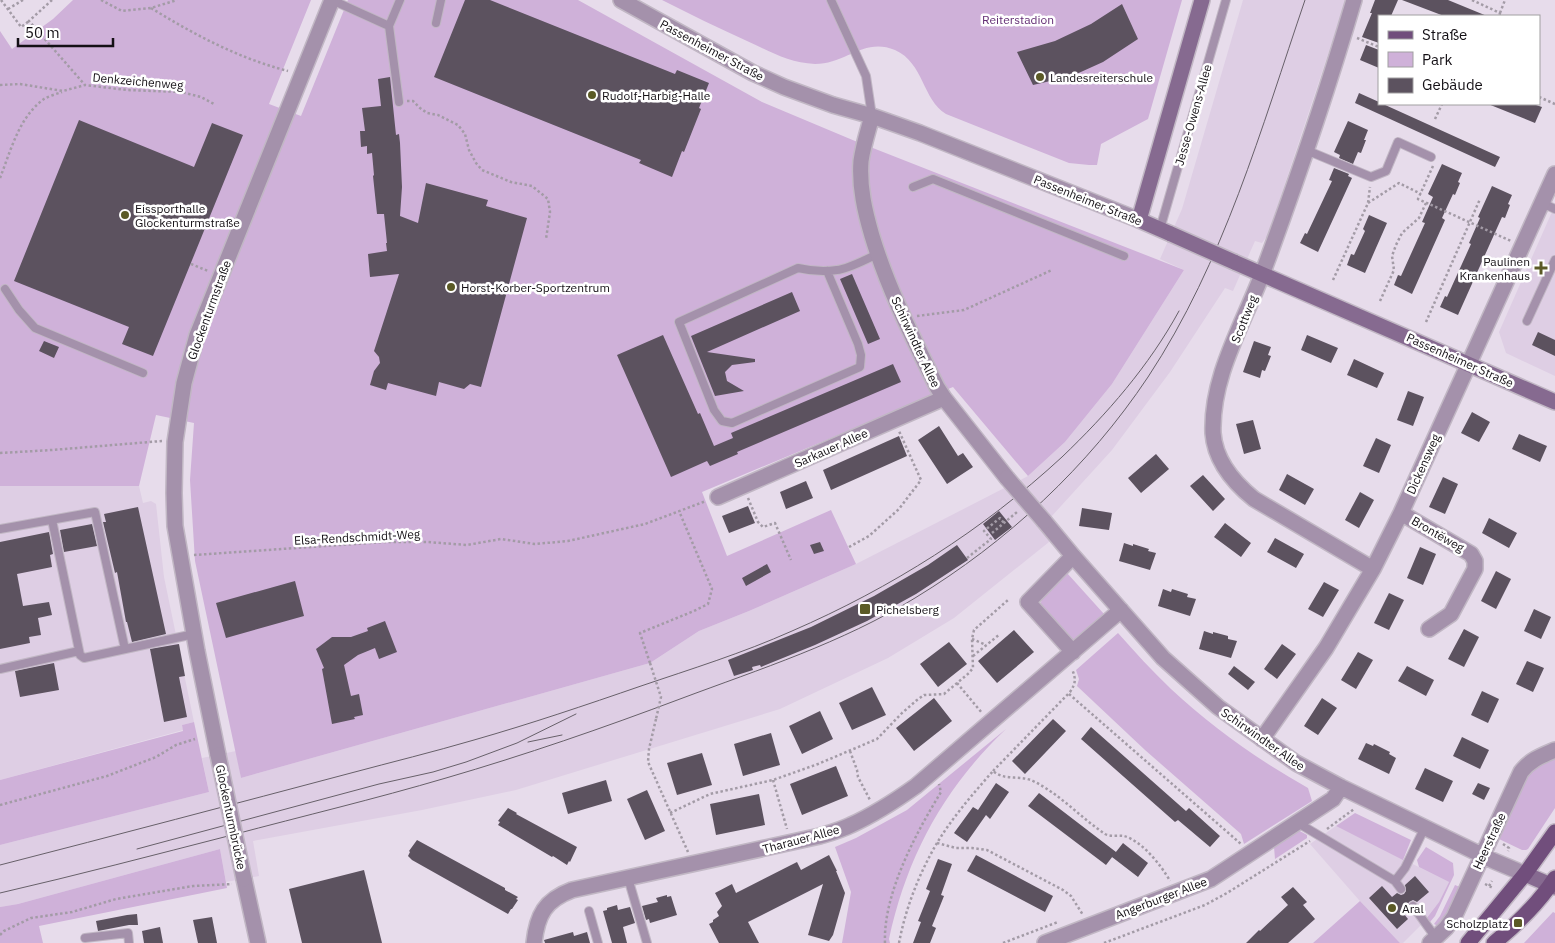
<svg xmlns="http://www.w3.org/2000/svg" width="1555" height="943" font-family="'IBM Plex Sans',sans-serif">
  <rect width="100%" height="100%" fill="#e7dceb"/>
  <path fill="#decee4" d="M1243,0H1346L1268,235L1262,243L1255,241L1233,291L1225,288L1170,372L1112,450L1051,517L1049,542L954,618L888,658L780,709L516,790L422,810L253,841L259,876L226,882L220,849L18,904L0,907V845L209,792L202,758L236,751L241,778L650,663L699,631L749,611L856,564L1028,476L1065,442L1112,384L1184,270L1160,259L1182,209Z
    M1555,205V376L1506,353L1499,332Z
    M0,486H139L143,503L151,501L156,504L164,577L194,722L182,725L183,730L0,780Z
    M1336,826L1449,882L1439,902L1423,923L1403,943H1400L1359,900L1310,844Z"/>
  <path fill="#cfb1d9" d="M73,0H311L269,104L301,116L348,0H578L762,102L855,141L1184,270L1112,384L1065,442L1028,476L953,387L702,492L727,556L831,510L856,564L749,611L699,631L650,663L241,778L195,561L190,480L194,423L156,415L139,486H0V31L12,49L53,19Z
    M662,0H1182L1148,119L1101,144L1097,165H1089L1069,163L946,114C922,99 924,63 895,50C864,37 846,64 815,64C789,63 771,52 747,41C718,28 690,14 662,0Z
    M1067,573L1104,614L1073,640L1068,638L1040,605L1042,599Z
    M1118,633C1135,652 1152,671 1171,689C1212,727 1258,760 1308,788L1312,801L1244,844L1241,834L1145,750L1077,686L1079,679L1076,670Z
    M194,722L209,792L0,845V780L183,731L182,725Z
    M1006,729C944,788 907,856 889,939L890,943H842L851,892L835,847L856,838L907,810Z
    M1555,757V808L1528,849L1526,850H1522L1499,839L1531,769Z
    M1355,813L1411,840L1403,860L1336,826Z
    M1298,830L1307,835V838L1275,859L1274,847Z
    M1426,847L1453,863L1454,875L1435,916L1430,922L1426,919L1439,902L1449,882L1419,867L1417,860Z
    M220,849L227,888L39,926L43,943H0V907L18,904Z
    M1455,885L1460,887L1440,927L1434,924L1440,916Z
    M1360,901L1400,943H1313Z
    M1553,912L1555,913V943H1524Z"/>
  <path fill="#5c525f" d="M465,0H490L675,74L677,70L709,83L699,108L701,109L684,152L682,151L672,177L639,163L641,160L434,77Z
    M1375,0H1398L1391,16H1379V43L1362,37L1372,13H1370Z
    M1402,0H1448L1487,16H1444Z
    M1122,4L1138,39L1103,62L1072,76L1033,85L1017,52L1055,41L1091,24Z
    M1366,45L1379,50V68L1360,60Z
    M390,77L396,135L399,134L400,143L402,187L400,216L418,223L426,183L488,200L486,206L527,218L481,387L470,384L464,389L439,382L436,396L388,383L386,390L370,385L374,371L380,363L379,357L374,351L399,274L370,277L368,254L387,251L386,243H387L384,214H377L373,176L374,175L372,153L367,154V146L361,147L360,131H365L362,108L381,106L378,79Z
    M1359,93L1379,102V104H1383L1500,157L1495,167L1355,103Z
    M1488,104H1533L1542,107L1535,123Z
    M79,120L194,167L212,123L243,135L153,356L122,344L129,327L14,281Z
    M1348,121L1368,130L1364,140H1366L1361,153L1358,152L1353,164L1339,158L1340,155L1334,152Z
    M1442,164L1462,173L1458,182L1460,183L1455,195L1453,194L1442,218L1445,220L1412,294L1394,285L1398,275L1401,276L1425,223L1422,222L1433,197L1428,194Z
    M1334,168L1349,174L1348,176L1352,178L1318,252L1300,243L1305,233L1307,234L1332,181L1329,180Z
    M1492,186L1512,195L1508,204L1510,205L1505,218L1502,217L1458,315L1440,307L1445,296L1447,297L1471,244L1469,243L1480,218L1478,217Z
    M1369,215L1387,223L1365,273L1347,265L1351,254L1354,255L1365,231L1363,229Z
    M852,274L880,339L868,344L840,279Z
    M792,292L800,311L707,352L755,359V362L732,365L725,372L727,381L744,391L715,396L691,336Z
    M1538,332L1555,340V356L1532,345Z
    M663,335L698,414L700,413L714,446L733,438L731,433L893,364L901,382L737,452L738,454L710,466L707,461L671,477L617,355Z
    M1307,335L1338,348L1331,363L1301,350Z
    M44,341L59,347L54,358L39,351Z
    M1254,341L1271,347L1268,355L1271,356L1265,371L1262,370L1260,378L1243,372Z
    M1354,359L1384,373L1377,388L1347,375Z
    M1408,391L1424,397L1413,426L1397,420Z
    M1472,412L1490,422L1479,442L1461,433Z
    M1253,420L1261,449L1244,454L1236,424Z
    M939,426L958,456L963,453L973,467L947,484L918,440Z
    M1519,434L1547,446L1540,462L1512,449Z
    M899,436L907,456L831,490L823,470Z
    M1376,438L1391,445L1379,473L1363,466Z
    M1156,454L1169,469L1141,493L1128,478Z
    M1287,474L1314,489L1305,505L1279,490Z
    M1203,475L1225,499L1213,511L1190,486Z
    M1443,477L1458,484L1445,514L1429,507Z
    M806,481L813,498L786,509L780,492Z
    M1360,492L1374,500L1359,528L1345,520Z
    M748,506L755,523L729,533L722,516Z
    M138,507L166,634L132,642L127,622H126L117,572L115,573L103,522H106L104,514Z
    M1082,508L1112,513L1109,530L1079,526Z
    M999,511L1012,527L995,540L983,524Z
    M1489,518L1517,533L1509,548L1482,533Z
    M1225,523L1251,543L1241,557L1214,537Z
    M92,524L97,546L64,552L60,530Z
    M49,532L53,554L50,555L52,567L17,574L23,606L49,602L52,615L38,618L41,635L29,637L30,643L0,649V542Z
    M1275,538L1304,554L1296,568L1267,552Z
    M820,542L824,551L814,554L810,545Z
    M1124,543L1133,546V544L1149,549L1148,551L1156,553L1150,570L1119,561Z
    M957,545L968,560L916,594L867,621L815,645L761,667L760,665L752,667L753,670L734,676L728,660L811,627L874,596L928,565Z
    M1420,547L1436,554L1423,585L1407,578Z
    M767,564L771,572L746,586L742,578Z
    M1496,571L1511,579L1496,609L1481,601Z
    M295,581L304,616L226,638L216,603Z
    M1324,582L1339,590L1323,617L1308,609Z
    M1163,589L1171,592L1172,589L1188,594L1187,597L1196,599L1190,616L1158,606Z
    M1389,593L1404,600L1389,630L1374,623Z
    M1534,609L1551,617L1541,639L1524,631Z
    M385,621L397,652L379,659L375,648L358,655L344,665L351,696L359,694L363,715L354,717L355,719L332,724L322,669L324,668L316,649L332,637H351L368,631L367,628Z
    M1464,629L1479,637L1464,667L1448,659Z
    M1014,630L1034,652L997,683L978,661Z
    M1204,631L1213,634V632L1228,636V639L1237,641L1231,658L1199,649Z
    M949,642L967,664L938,687L920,664Z
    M179,644L185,676L179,677L187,717L164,722L150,649Z
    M1282,644L1296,654L1277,679L1264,669Z
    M1358,652L1373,660L1356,689L1341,680Z
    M1527,661L1544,668L1533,692L1516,684Z
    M54,663L59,690L20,697L15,671Z
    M1234,666L1255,682L1248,690L1228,674Z
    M1407,666L1434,680L1426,696L1398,681Z
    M872,687L886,715L852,730L839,703Z
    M1482,691L1499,699L1488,723L1471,715Z
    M934,698L952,721L914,751L896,728Z
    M1322,698L1337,708L1318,735L1304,726Z
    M820,711L833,739L802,754L789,726Z
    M1053,719L1066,731L1025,774L1012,761Z
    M1091,727L1186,811L1189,808L1220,836L1210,847L1178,820L1175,822L1081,739Z
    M771,733L780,765L743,776L734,744Z
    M1462,737L1489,750L1480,769L1453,756Z
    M1366,743L1373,746L1374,744L1390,752L1389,754L1396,758L1389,774L1358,759Z
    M702,753L712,785L677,795L667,763Z
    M836,766L848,796L802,815L790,784Z
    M1425,768L1453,781L1443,802L1415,789Z
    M606,780L612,801L568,814L562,793Z
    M996,783L1009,792L990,819L986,815L967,842L954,833L973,807L978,810Z
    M1478,783L1490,788L1484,800L1472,794Z
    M647,790L665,831L645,840L627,799Z
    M1039,793L1116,852L1106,865L1028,806Z
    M759,794L765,825L716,835L710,804Z
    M508,808L517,813L516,814L577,847L570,862L569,861L567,865L553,856L552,857L498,825L500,822L498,821Z
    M417,840L505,888V890L518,897L516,899L518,900L512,909H511L508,914L412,860L408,856L410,852L409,851Z
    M1123,843L1148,863L1138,877L1112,857Z
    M829,855L837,871H836L845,893L833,935L829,941L808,935L823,884L748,922L759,943H719L709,924L713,922V920L719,916L717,912L722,906L715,893L732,884L736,893L797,862L801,870Z
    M976,855L1053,896L1045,912L967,871Z
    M938,859L952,864L941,895L944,896L932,926L936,928L930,943H913L921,922L918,921L930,891L926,889Z
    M364,870L382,943H302L289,889Z
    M1415,876L1429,892L1417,902L1413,900L1409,902L1407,906L1409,910L1404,914L1408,919L1397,929L1369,898L1382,886L1392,897L1397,893L1401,895L1404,894L1406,891L1405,885Z
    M1293,887L1307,902L1303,905L1315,919L1288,943H1246L1259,930L1260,931L1288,905L1281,897Z
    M667,895V897L671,896L677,915L650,923L649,919L646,920L642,906L658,902L656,898Z
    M617,905L618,910L630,907L635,923L623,927L627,943H612L603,911L607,910V908Z
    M137,914L138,925H129L98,931L96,921L127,915Z
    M212,917L217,943H198L193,920Z
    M160,927L163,943H144L142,931Z
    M573,932L574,936L587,932L590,943H545L544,940Z"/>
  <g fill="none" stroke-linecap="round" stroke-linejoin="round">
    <defs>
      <path id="lane" d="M332,0L389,26L399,102
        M831,0L866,76L872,116
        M436,23L441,0
        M389,26L400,0
        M1306,150L1371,177L1386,171L1398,142L1431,157
        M913,187L933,179L1124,256
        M1542,203L1555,209
        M1160,229L1226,0
        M827,271L858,344L861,355L860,367L732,423L722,421L714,410L679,322L798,268C811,271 824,272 837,270C849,269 866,259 878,254
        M5,289L19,310L35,328L143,373
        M1527,321L1555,260
        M52,520L80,655L84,658L194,634
        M0,529L95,512L125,649
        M0,669L79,651
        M1298,823L1395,881L1401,889
        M628,878L647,943
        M1395,881L1405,868L1425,827
        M1413,906L1436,938
        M589,911L598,943
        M85,938L128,933L129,943"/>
      <path id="street" d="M621,0L753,73L784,87L833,105L872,116L920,133L1139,220
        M1354,0C1327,92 1296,183 1263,272C1243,325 1211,376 1213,433C1215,461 1233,482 1254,499L1373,569
        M872,116C868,131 863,146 861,161C859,187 865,212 872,236C888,289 913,338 937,387L944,398L1007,478
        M718,497L944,398
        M1401,513L1471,554L1475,561V569L1451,614L1429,629
        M1044,521L1073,556L1163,658L1218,707L1296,763L1341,787L1494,861L1525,874
        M1073,556L1028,602L1073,652
        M1262,739L1326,648L1373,569L1401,513L1555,174
        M218,755L197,651L175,526L174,493L175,442L184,383L197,335L332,0
        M244,879L258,943
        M534,943C537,915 545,900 572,890L820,836C830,833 841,830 851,825C873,815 895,801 916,786L1121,610
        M1045,943L1211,879L1333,799L1341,787
        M1430,943L1446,928L1454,917L1521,772C1530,760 1541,756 1555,750"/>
      <path id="secondary" d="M1171,234L1139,220L1202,0
        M1234,262L1555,402
        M1525,874L1555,887"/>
      <path id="primary" d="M1468,943L1525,874L1555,832
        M1494,943C1517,924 1539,903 1555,878"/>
    </defs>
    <use href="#lane" stroke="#c1b7c4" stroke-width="10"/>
    <use href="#street" stroke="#c1b7c4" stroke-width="18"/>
    <use href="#secondary" stroke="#c1b7c4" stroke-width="18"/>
    <use href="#primary" stroke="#c1b7c4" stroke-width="18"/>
    <path stroke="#a39ba6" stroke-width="2.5" stroke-dasharray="2.5 2.5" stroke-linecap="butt" d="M1,0L21,27L29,21
      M52,0L29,21L85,85
      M101,0L122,11L151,8L177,0
      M1472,0L1500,13L1499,16
      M151,8C195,35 238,58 288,71
      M8,9L23,0
      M1500,13L1505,0
      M1357,38L1379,47
      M0,85L20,84L63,91L85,85L127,90L181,92L201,97L214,104
      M1539,97L1555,104
      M407,101H413L420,108L427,113L438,115L458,125L465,134L469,150L476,163L482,170L511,182L532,186L548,199L550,212L546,239
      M1435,119L1442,104
      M1433,166L1418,199L1511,241
      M0,178C11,150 19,117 44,99C49,96 56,94 62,92
      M1368,203L1399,183L1421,194
      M191,264L208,271
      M1333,280L1368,203L1370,187
      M1380,301L1394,270L1392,256L1396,245L1402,233L1419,218L1426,203
      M917,316L964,310L1052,270
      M1426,322L1480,199
      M0,453L52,450L162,441
      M748,498L758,522L763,527L775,523L791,560
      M992,533L1017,512
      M849,547L869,536L899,509L921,480L899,431
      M194,555L384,542H427L467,545L501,539L535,544L568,541L645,524L706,501
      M967,558L991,539L984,531L1000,518L1004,523
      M972,639L986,645
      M973,656L1000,634
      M650,663L640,633L694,611L708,604L712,589L679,511
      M957,683L982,713
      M1069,694L1241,844
      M656,719L649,749L648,762L688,852
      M850,751L857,770L858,777L870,800
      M993,771L1070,692C1076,683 1076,679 1072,669
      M773,780L787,829
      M0,805L107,776L156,757L176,745L195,739
      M670,813L710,794L773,780L818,764L877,739L902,713L917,700L924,695L944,694L969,673L973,668L972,639L974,630L1008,600
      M1327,829L1354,809
      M937,843L956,848H972L987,850L1063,890L1071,896L1083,915
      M1503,844L1509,848L1508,851
      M1485,884L1493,888
      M1489,886L1492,881
      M0,935L4,931L31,918L72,912L116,899L193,886L232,884
      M885,943C883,894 916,833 941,792L939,784
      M899,943C905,911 917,879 933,850C949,821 972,795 993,771C1004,781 1021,775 1033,781C1060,794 1081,818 1105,834C1111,837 1118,835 1124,836C1142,841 1161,865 1170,881
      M1003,943L1058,922
      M1104,943L1205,905L1227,893L1310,841"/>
    <use href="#lane" stroke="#a491ab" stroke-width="8"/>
    <use href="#street" stroke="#a491ab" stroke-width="15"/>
    <use href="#secondary" stroke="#866a90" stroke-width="15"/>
    <use href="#primary" stroke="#714e7c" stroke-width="15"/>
    <path stroke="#676069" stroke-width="1" d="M528,742L562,735
      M137,849L379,784L433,772L466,762L517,743L576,714
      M0,865C117,835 234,804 351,773C392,762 433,752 474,740C530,724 586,705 641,686C691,669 743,653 792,631C891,588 983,530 1062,457C1107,414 1149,366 1179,311
      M0,893C78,875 154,855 232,835C303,816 375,799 446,778C525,755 603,728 680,699C760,669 842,643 915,598C1007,542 1088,467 1148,377C1224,262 1261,129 1305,0"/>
    <defs>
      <path id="street-bridge" d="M1007,478L1044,521
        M218,755L244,879"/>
      <path id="secondary-bridge" d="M1171,234L1234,262"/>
    </defs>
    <use href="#street-bridge" stroke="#c1b7c4" stroke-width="18" stroke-linecap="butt"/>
    <use href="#secondary-bridge" stroke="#c1b7c4" stroke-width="18" stroke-linecap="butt"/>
    <path stroke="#a39ba6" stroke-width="2.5" stroke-dasharray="2.5 2.5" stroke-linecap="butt" d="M650,663L661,697L656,719"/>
    <use href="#street-bridge" stroke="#a491ab" stroke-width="15"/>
    <use href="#secondary-bridge" stroke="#866a90" stroke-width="15"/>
  </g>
  <g fill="#5b5a26" stroke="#fff" stroke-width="2">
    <circle cx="1040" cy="77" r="5"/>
    <circle cx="592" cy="95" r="5"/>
    <circle cx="125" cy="215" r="5"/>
    <path d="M1538.5 260.5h5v5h5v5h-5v5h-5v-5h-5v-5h5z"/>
    <circle cx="451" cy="287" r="5"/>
    <rect x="859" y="603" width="12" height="12" rx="2.5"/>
    <circle cx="1392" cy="908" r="5"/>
    <rect x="1513" y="918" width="10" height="10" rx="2.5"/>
  </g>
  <g text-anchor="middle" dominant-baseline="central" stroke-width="5" stroke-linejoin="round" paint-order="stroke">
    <g font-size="12" fill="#622c73" stroke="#fff">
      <text x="1018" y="19">Reiterstadion</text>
    </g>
    <g font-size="12" fill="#141015" stroke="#fff">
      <text transform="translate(712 50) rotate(28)">Passenheimer Straße</text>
      <text transform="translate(138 81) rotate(5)">Denkzeichenweg</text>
      <text transform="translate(1193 115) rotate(-74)">Jesse-Owens-Allee</text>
      <text transform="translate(1088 200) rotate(22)">Passenheimer Straße</text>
      <text transform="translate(209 310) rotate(-70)">Glockenturmstraße</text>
      <text transform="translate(1244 319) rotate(-68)">Scottweg</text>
      <text transform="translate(916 342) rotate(65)">Schirwindter Allee</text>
      <text transform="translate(1460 360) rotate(24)">Passenheimer Straße</text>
      <text transform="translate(831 448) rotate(-24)">Sarkauer Allee</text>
      <text transform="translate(1423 464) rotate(-66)">Dickensweg</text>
      <text transform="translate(1438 534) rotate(30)">Brontëweg</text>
      <text transform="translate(357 537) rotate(-3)">Elsa-Rendschmidt-Weg</text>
      <text transform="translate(1263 739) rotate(35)">Schirwindter Allee</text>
      <text transform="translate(231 817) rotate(78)">Glockenturmbrücke</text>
      <text transform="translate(801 839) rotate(-15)">Tharauer Allee</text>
      <text transform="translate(1489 841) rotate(-65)">Heerstraße</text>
      <text transform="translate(1161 898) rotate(-21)">Angerburger Allee</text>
    </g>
    <g font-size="12" fill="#141015" stroke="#fff" text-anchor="start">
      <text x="1050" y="77">Landesreiterschule</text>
      <text x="602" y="95">Rudolf-Harbig-Halle</text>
      <text x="135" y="208">Eissporthalle<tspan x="135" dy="14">Glockenturmstraße</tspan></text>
      <text x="1530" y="261" text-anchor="end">Paulinen<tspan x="1530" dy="14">Krankenhaus</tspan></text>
      <text x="461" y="287">Horst-Korber-Sportzentrum</text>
      <text x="876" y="609">Pichelsberg</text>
      <text x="1402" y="908">Aral</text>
      <text x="1508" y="923" text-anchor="end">Scholzplatz</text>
    </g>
  </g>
  <rect x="1378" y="15" width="162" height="90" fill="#ffffff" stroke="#a19fa1"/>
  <rect x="1388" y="31" width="25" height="8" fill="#714e7c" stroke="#a19fa1"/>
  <text x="1422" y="40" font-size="15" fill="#141015">Straße</text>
  <rect x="1388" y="52" width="25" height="15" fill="#cfb1d9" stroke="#a19fa1"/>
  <text x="1422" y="65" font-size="15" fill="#141015">Park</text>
  <rect x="1388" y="78" width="25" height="15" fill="#5c525f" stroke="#a19fa1"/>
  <text x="1422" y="90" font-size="15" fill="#141015">Gebäude</text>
  <path d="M18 38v8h95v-8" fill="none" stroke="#141015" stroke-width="2.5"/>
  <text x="25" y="38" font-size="15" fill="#141015" stroke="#ffffff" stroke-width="4" paint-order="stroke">50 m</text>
</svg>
